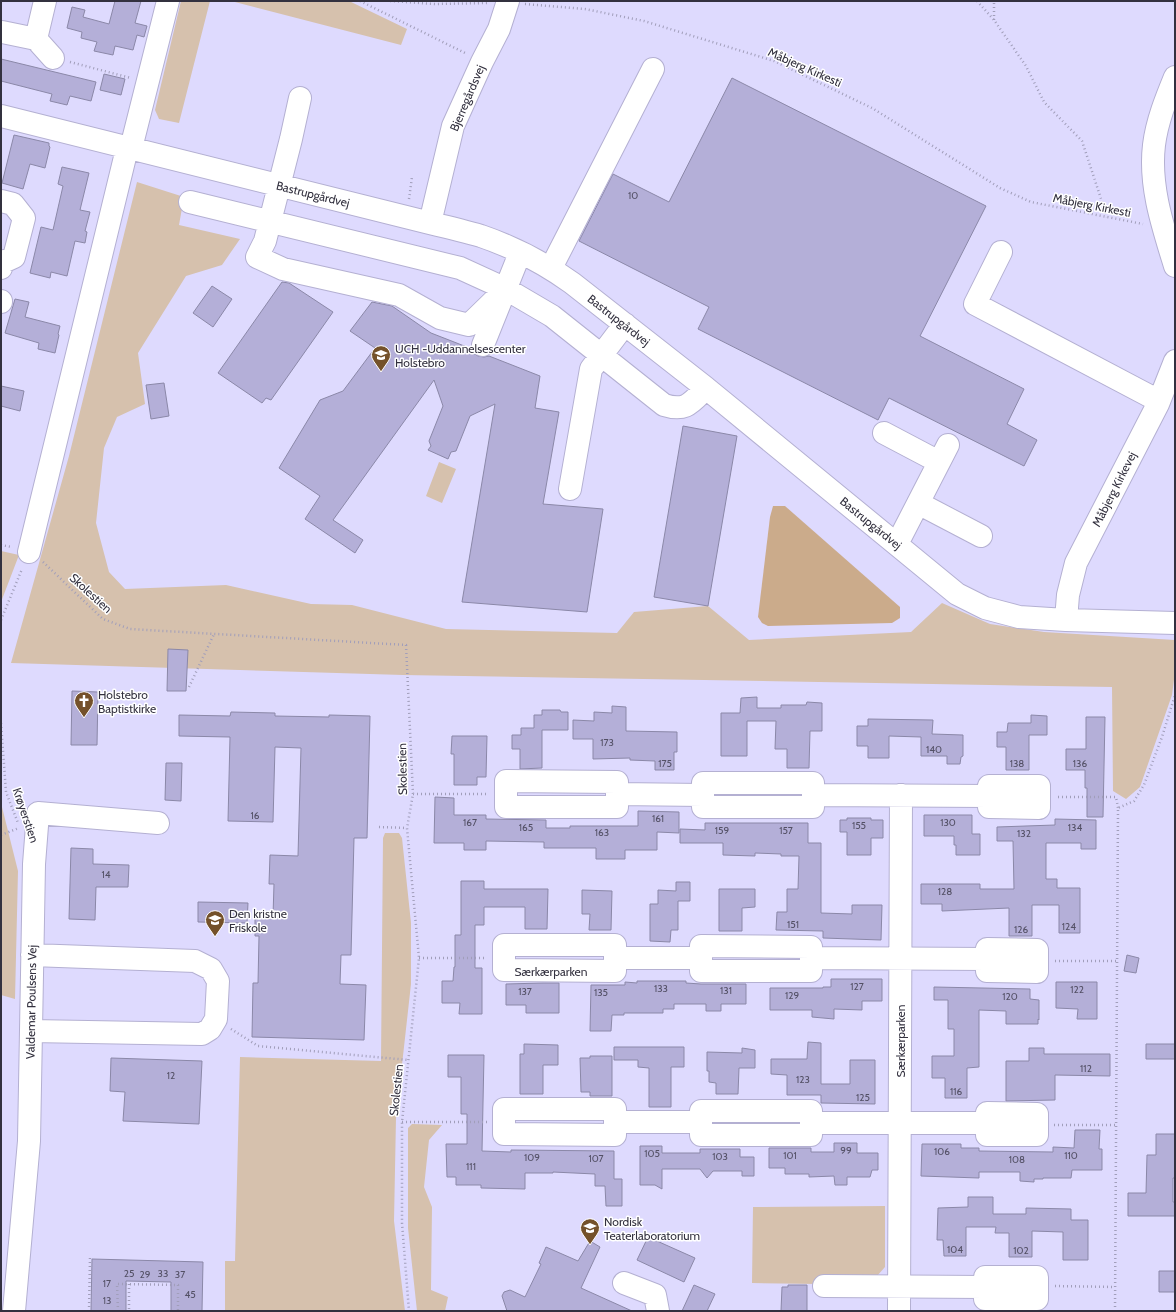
<svg xmlns="http://www.w3.org/2000/svg" width="1176" height="1312" font-family="Cabin,sans-serif">
  <rect width="100%" height="100%" fill="#dedafe"/>
  <path fill="#d6c1ad" d="M181,1H210L179,123L159,119L155,110Z
    M231,1H349L407,29L401,45Z
    M137,182L184,197L179,225L240,239L222,265L186,276L138,353L145,404L117,417L104,448L96,523L109,572L125,589L226,585L311,604L352,605L446,629L617,633L634,612L708,606L749,640L911,632L942,603L990,624L1044,632L1175,640V672L1172,695L1140,787L1126,799L1113,791L1112,687L403,675L11,663L69,456Z
    M439,462L456,469L442,503L426,496Z
    M1,551L19,555L1,602Z
    M1,803L18,871L15,999L1,995Z
    M385,833H399L402,838L411,923V984L404,1047L396,1118L394,1221L405,1311H225V1261H235L240,1057L381,1061L383,838Z
    M412,1124L442,1125L429,1140L424,1187L432,1207L431,1290L448,1297L445,1311H417L408,1228V1128Z
    M885,1206V1267L877,1276L820,1275L819,1284L752,1283L753,1207Z"/>
  <path fill="#cbab8b" d="M773,506H785L900,607V618L892,623L768,626L762,623L758,617L770,517Z"/>
  <path fill="#b4afd8" stroke="#8b88a8" d="M115,1H141L135,23L147,26L144,37L137,35L133,50L115,46L113,55L94,51L97,42L81,38L82,32L67,28L72,7L85,10L83,17L109,24Z
    M1,59L96,82L91,101L70,96L67,105L50,101L52,94L1,81Z
    M104,74L125,79L121,95L100,90Z
    M732,78L986,206L920,336L1024,389L1007,424L1037,440L1024,466L889,398L878,420L698,329L709,307L579,241L613,174L669,202Z
    M14,135L49,143V146L50,147L45,168L30,164L23,189L2,183Z
    M62,167L89,173L80,210L90,212L85,231L87,232L85,243L75,241L67,276L51,272L50,278L30,273L41,227L53,230L63,186L58,184Z
    M282,282L289,283L333,312L271,400L266,398L262,403L218,373Z
    M212,286L232,299L213,327L193,313Z
    M15,299L29,302L25,317L60,326L58,334L59,335L55,353L38,349L39,343L5,333Z
    M372,302L392,306L431,333L472,349L473,353L478,356L484,357L489,356L540,376L535,408L559,412L543,504L603,509L587,612L462,602L495,404L470,416L456,451L451,452L448,459L428,450L431,446L429,441L443,406L434,380L333,520L363,540L355,553L305,519L320,496L279,468L320,400L343,391L375,348L350,331Z
    M164,383L169,416L151,419L146,385Z
    M1,386L24,391L20,411L1,406Z
    M683,426L737,436L708,606L654,597Z
    M168,649L188,650L186,691H167Z
    M72,691L98,692L97,745H71Z
    M757,697V708H781V705H806L807,702L822,703V731H810L809,768H787V749H775L776,721H747V756H721V713H740L741,698Z
    M612,706L626,707V731L677,732V752H674V770H655V761L630,760V758L593,759V739H573V720L594,721V712L612,713Z
    M542,710H560L561,712H568V730H542V768L520,769V749H512V735H521V728H534V715H542Z
    M231,712L275,713V716L329,717V715L370,716L367,838H354L351,955H341L340,984L366,985L364,1040L252,1037L253,983H258L259,936H255V915L273,916L274,884H269L270,855L298,856L301,748L275,747L273,822L228,821L230,737L179,736V715L230,716Z
    M1031,715L1047,716V735H1029V770H1006V747H997V732H1007L1008,723H1031Z
    M1086,717H1105L1103,817H1087V788H1085V770H1066V749H1086Z
    M868,719L933,720L932,734L963,735V756L961,757L960,764H947V756H921V737L889,736V758H868V746H857V726H868Z
    M452,736H487L486,777H477V785H454V754H451Z
    M166,763H182L181,801L165,800Z
    M435,797L454,798V815H486V819L546,820V828H570V826H638V811L679,812V833L657,832V850H625V859H596V848H544V842L486,841V850H464V843H434Z
    M924,815H972V834H980V855H956V845H954V836H924Z
    M847,818H871V820H883V838H871V855H847V832H840V820H847Z
    M1055,819L1096,820V849H1081V843H1046V879H1057V888H1080V933H1059V905H1032V936H1009V908L942,911V904H921V884H980V889H1014L1013,841H997V827L1055,825Z
    M705,823H808V843H821V913L852,914V905H882L881,940L823,938V931L776,930L777,912H787V889H798L799,856H781V854L755,853V856L723,855V843H680V829L705,830Z
    M71,848L93,849V864L129,865L128,887H96L95,920L69,919Z
    M461,881H484V889H548L547,929H525V907H484V925H475V968H482V1014H459L460,1003H442V981H453L454,967H455V935H461Z
    M676,882H690V901H678V930H671L670,942L650,941V904H658V890L676,891Z
    M719,889H755V907L742,908V931H719Z
    M582,890L612,891L611,930H589L590,914H582Z
    M198,902L248,903L247,923L198,922Z
    M1127,955L1139,958L1136,973L1124,971Z
    M831,979H882V1001H862V1010L834,1009V1019L812,1017V1010H770V988H823V987H831Z
    M637,981H686V983L701,984H746V1004H721V1011H706V1004H674V1009H663V1013H624V1015H612L611,1031H590L591,985H625V982L637,983Z
    M1056,982H1097V1019H1077L1078,1009L1056,1008Z
    M543,983H559V1013H526V1005H506V984Z
    M934,987L1030,989V999L1039,1000V1020L1038,1019V1024H1006V1011L979,1010V1067L967,1068V1098H945V1078H932V1056H954V1029H948V1000H934Z
    M808,1042L821,1043V1084H850V1060H875V1104L821,1103V1095H787V1075L771,1074V1059H807Z
    M524,1044L558,1045V1065H543V1094H520V1054H524Z
    M1146,1044H1175V1059H1146Z
    M614,1047H684V1067H671V1107H649V1068L638,1067V1060H614Z
    M742,1048L755,1050V1068H739L738,1094H716V1083L709,1082V1071H707V1052L742,1053Z
    M1029,1048H1044V1054H1110V1076L1055,1075V1100L1006,1101V1061H1029Z
    M448,1055H484L482,1151L511,1152V1150L614,1151V1179H622V1206H606L605,1186H595V1174L553,1172V1173H525V1189L481,1188V1185H456V1177H447L446,1144H467V1114H461V1077H448Z
    M590,1056H612V1096H590V1092H581L580,1058H590Z
    M111,1058L202,1061L199,1124L123,1121L125,1092L110,1091Z
    M1075,1130H1100L1099,1149H1102V1170H1072L1071,1178H1043V1179H1034V1182L1020,1181V1172H979V1178L921,1176L922,1144H961V1148H979V1151L1053,1152V1147L1074,1148Z
    M1156,1134H1175V1178H1173V1202H1175V1216H1128V1193H1146L1147,1155H1156Z
    M834,1143H857V1153H878V1170H872L870,1177H847V1185H835L834,1176L809,1177V1174H785V1168H769V1148H811V1152H834Z
    M640,1146H662V1153H700V1149H740V1157H754V1176H742V1171H713L707,1178L700,1169H662V1189L655,1185H640Z
    M968,1197H993V1214H1026V1208L1071,1209V1220H1088V1260H1063V1232L1032,1231V1257H1009V1233H995L996,1227H966V1256H944L943,1240H937L938,1208L968,1207Z
    M648,1237L695,1258L684,1282L637,1260Z
    M590,1241L600,1247L581,1288L632,1311H507L502,1296L504,1292L510,1290L525,1297L541,1264L539,1263L546,1247L578,1261Z
    M92,1259L203,1262L202,1311H171V1282L126,1281V1311H91Z
    M1159,1271H1175V1292H1159Z
    M694,1285L715,1294L707,1311H682Z
    M788,1285H807V1311H781L782,1287H788Z"/>
  <g fill="none" stroke-linecap="round" stroke-linejoin="round">
    <defs>
      <path id="minor" d="M2,32L36,39L45,1
        M36,39L53,58
        M1175,77C1166,99 1157,121 1154,145C1149,186 1163,227 1175,266
        M300,98L291,139L265,241L257,257L283,269L399,295L440,318L469,325L506,289
        M1,116L430,223C447,227 464,231 481,236C513,247 544,263 572,283L706,388L957,594L985,608L1019,617L1066,620L1175,623
        M1,201L13,204L24,218L14,257L3,262L1,268
        M190,202L460,268L506,289L552,316L664,405C686,412 691,403 706,388
        M430,223L453,126L482,62L499,29L508,1
        M1001,252L975,304L1159,401
        M551,268L653,69
        M1,301V302
        M483,345L520,253
        M884,433L939,462
        M570,489L591,369L625,324
        M918,503L981,536
        M897,544L948,445
        M29,552L125,157L131,148L168,1
        M1066,620L1068,595L1076,563L1158,404L1175,361
        M703,783H813V807H703Z
        M617,794V807H506V781L617,782V794L703,795
        M813,795L989,796V807L1039,808V786H989V796
        M701,946L811,947V971H701Z
        M615,958V971L504,970V945H615V958H701
        M811,958L987,959V971L1037,972V950L987,949V959
        M31,1031L202,1034L210,1029L216,1019L218,981L211,969L195,961L32,955
        M701,1111H811V1135H701Z
        M615,1122V1135L504,1134V1109H615V1122H701
        M811,1123H987V1135H1037V1114L987,1113V1123
        M624,1283L655,1295L658,1311
        M824,1286L985,1287V1299H1037V1277H985V1287
        M14,1311L29,1141L34,864L38,813L158,823
        M899,1311L901,795"/>
    </defs>
    <use href="#minor" stroke="#b4b0d2" stroke-width="24"/>
    <path stroke="#a19eba" stroke-width="2.5" stroke-dasharray="1 3" stroke-linecap="butt" d="M360,1L467,54
      M390,1L435,4L488,3
      M977,1L994,20L1026,66L1044,102L1082,141L1107,217
      M525,4L585,9L644,21L774,61L872,108L1000,188L1031,202L1143,224
      M994,20V1
      M70,62L131,78
      M409,199L412,177
      M1,545L12,547
      M43,562L103,619L130,629L406,645L413,794L407,828L419,958L402,1122V1223L409,1311
      M1,620L22,569
      M189,687L214,634
      M1,723L6,792L18,823
      M413,794H488
      M1058,797H1116L1118,808
      M379,827L407,828
      M1,835L19,828
      M419,958H486
      M1055,961H1117
      M231,1029L258,1046L408,1060
      M402,1122H487
      M1054,1125H1116
      M129,1284V1311
      M1055,1286L1115,1287
      M89,1311L90,1258
      M118,1311L117,1284L178,1285V1311
      M1115,1311L1118,808L1134,801L1144,785L1162,737L1175,695"/>
    <use href="#minor" stroke="#fff" stroke-width="22"/>
  </g>
  <defs>
    <symbol id="school-pin" viewBox="-11 -11 22 30"><path d="M0 17L-7.5 6A9.5 9.5 0 1 1 7.5 6Z" fill="#74512a" stroke="#fff"/><path d="M0-5L7-2L0 1L-7-2ZM-4 1L0 2.5L4 1V4Q0 6-4 4Z" fill="#fff"/></symbol>
    <symbol id="church-pin" viewBox="-11 -11 22 30"><path d="M0 17L-7.5 6A9.5 9.5 0 1 1 7.5 6Z" fill="#74512a" stroke="#fff"/><path d="M-1.2-6h2.4v3.5h3.3v2.4h-3.3V6h-2.4V-.1h-3.3v-2.4h3.3Z" fill="#fff"/></symbol>
  </defs>
  <g fill-rule="evenodd">
    <use href="#school-pin" x="370" y="344" width="22" height="30"/>
    <use href="#church-pin" x="73" y="690" width="22" height="30"/>
    <use href="#school-pin" x="204" y="909" width="22" height="30"/>
    <use href="#school-pin" x="579" y="1217" width="22" height="30"/>
  </g>
  <g text-anchor="middle" dominant-baseline="central" stroke-width="3" stroke-linejoin="round" paint-order="stroke">
    <g font-size="10" fill="#535065">
      <text x="633" y="195">10</text>
      <text x="607" y="742">173</text>
      <text x="934" y="749">140</text>
      <text x="665" y="763">175</text>
      <text x="1017" y="763">138</text>
      <text x="1080" y="763">136</text>
      <text x="255" y="815">16</text>
      <text x="658" y="818">161</text>
      <text x="470" y="822">167</text>
      <text x="948" y="822">130</text>
      <text x="859" y="825">155</text>
      <text x="526" y="827">165</text>
      <text x="1075" y="827">134</text>
      <text x="722" y="830">159</text>
      <text x="786" y="830">157</text>
      <text x="602" y="832">163</text>
      <text x="1024" y="833">132</text>
      <text x="106" y="874">14</text>
      <text x="945" y="891">128</text>
      <text x="793" y="924">151</text>
      <text x="1069" y="926">124</text>
      <text x="1021" y="929">126</text>
      <text x="857" y="986">127</text>
      <text x="661" y="988">133</text>
      <text x="1077" y="989">122</text>
      <text x="726" y="990">131</text>
      <text x="525" y="991">137</text>
      <text x="601" y="992">135</text>
      <text x="792" y="995">129</text>
      <text x="1010" y="996">120</text>
      <text x="1086" y="1068">112</text>
      <text x="171" y="1075">12</text>
      <text x="803" y="1079">123</text>
      <text x="956" y="1091">116</text>
      <text x="863" y="1097">125</text>
      <text x="846" y="1150">99</text>
      <text x="942" y="1151">106</text>
      <text x="652" y="1153">105</text>
      <text x="790" y="1155">101</text>
      <text x="1071" y="1155">110</text>
      <text x="720" y="1156">103</text>
      <text x="532" y="1157">109</text>
      <text x="596" y="1158">107</text>
      <text x="1017" y="1159">108</text>
      <text x="471" y="1166">111</text>
      <text x="955" y="1249">104</text>
      <text x="1021" y="1250">102</text>
      <text x="129" y="1273">25</text>
      <text x="163" y="1273">33</text>
      <text x="145" y="1274">29</text>
      <text x="180" y="1274">37</text>
      <text x="107" y="1283">17</text>
      <text x="190" y="1294">45</text>
      <text x="107" y="1300">13</text>
    </g>
    <g font-size="12" fill="#33313f" stroke="#fff">
      <text transform="translate(805 67) rotate(24)">Måbjerg Kirkesti</text>
      <text transform="translate(467 98) rotate(-67)">Bjerregårdsvej</text>
      <text transform="translate(313 194) rotate(14)">Bastrupgårdvej</text>
      <text transform="translate(1092 205) rotate(11)">Måbjerg Kirkesti</text>
      <text transform="translate(619 320) rotate(38)">Bastrupgårdvej</text>
      <text transform="translate(1114 489) rotate(-63)">Måbjerg Kirkevej</text>
      <text transform="translate(871 523) rotate(39)">Bastrupgårdvej</text>
      <text transform="translate(91 593) rotate(42)">Skolestien</text>
      <text transform="translate(402 769) rotate(-91)">Skolestien</text>
      <text transform="translate(26 815) rotate(71)">Krøyerstien</text>
      <text x="551" y="971">Særkærparken</text>
      <text transform="translate(31 1002) rotate(-89)">Valdemar Poulsens Vej</text>
      <text transform="translate(900 1041) rotate(-90)">Særkærparken</text>
      <text transform="translate(396 1090) rotate(-84)">Skolestien</text>
    </g>
    <g font-size="12" fill="#33313f" stroke="#fff" text-anchor="start">
      <text x="395" y="348">UCH -Uddannelsescenter<tspan x="395" dy="14">Holstebro</tspan></text>
      <text x="98" y="694">Holstebro<tspan x="98" dy="14">Baptistkirke</tspan></text>
      <text x="229" y="913">Den kristne<tspan x="229" dy="14">Friskole</tspan></text>
      <text x="604" y="1221">Nordisk<tspan x="604" dy="14">Teaterlaboratorium</tspan></text>
    </g>
  </g>
  <rect width="1176" height="1312" fill="none" stroke="#33313f" stroke-width="4"/>
</svg>
